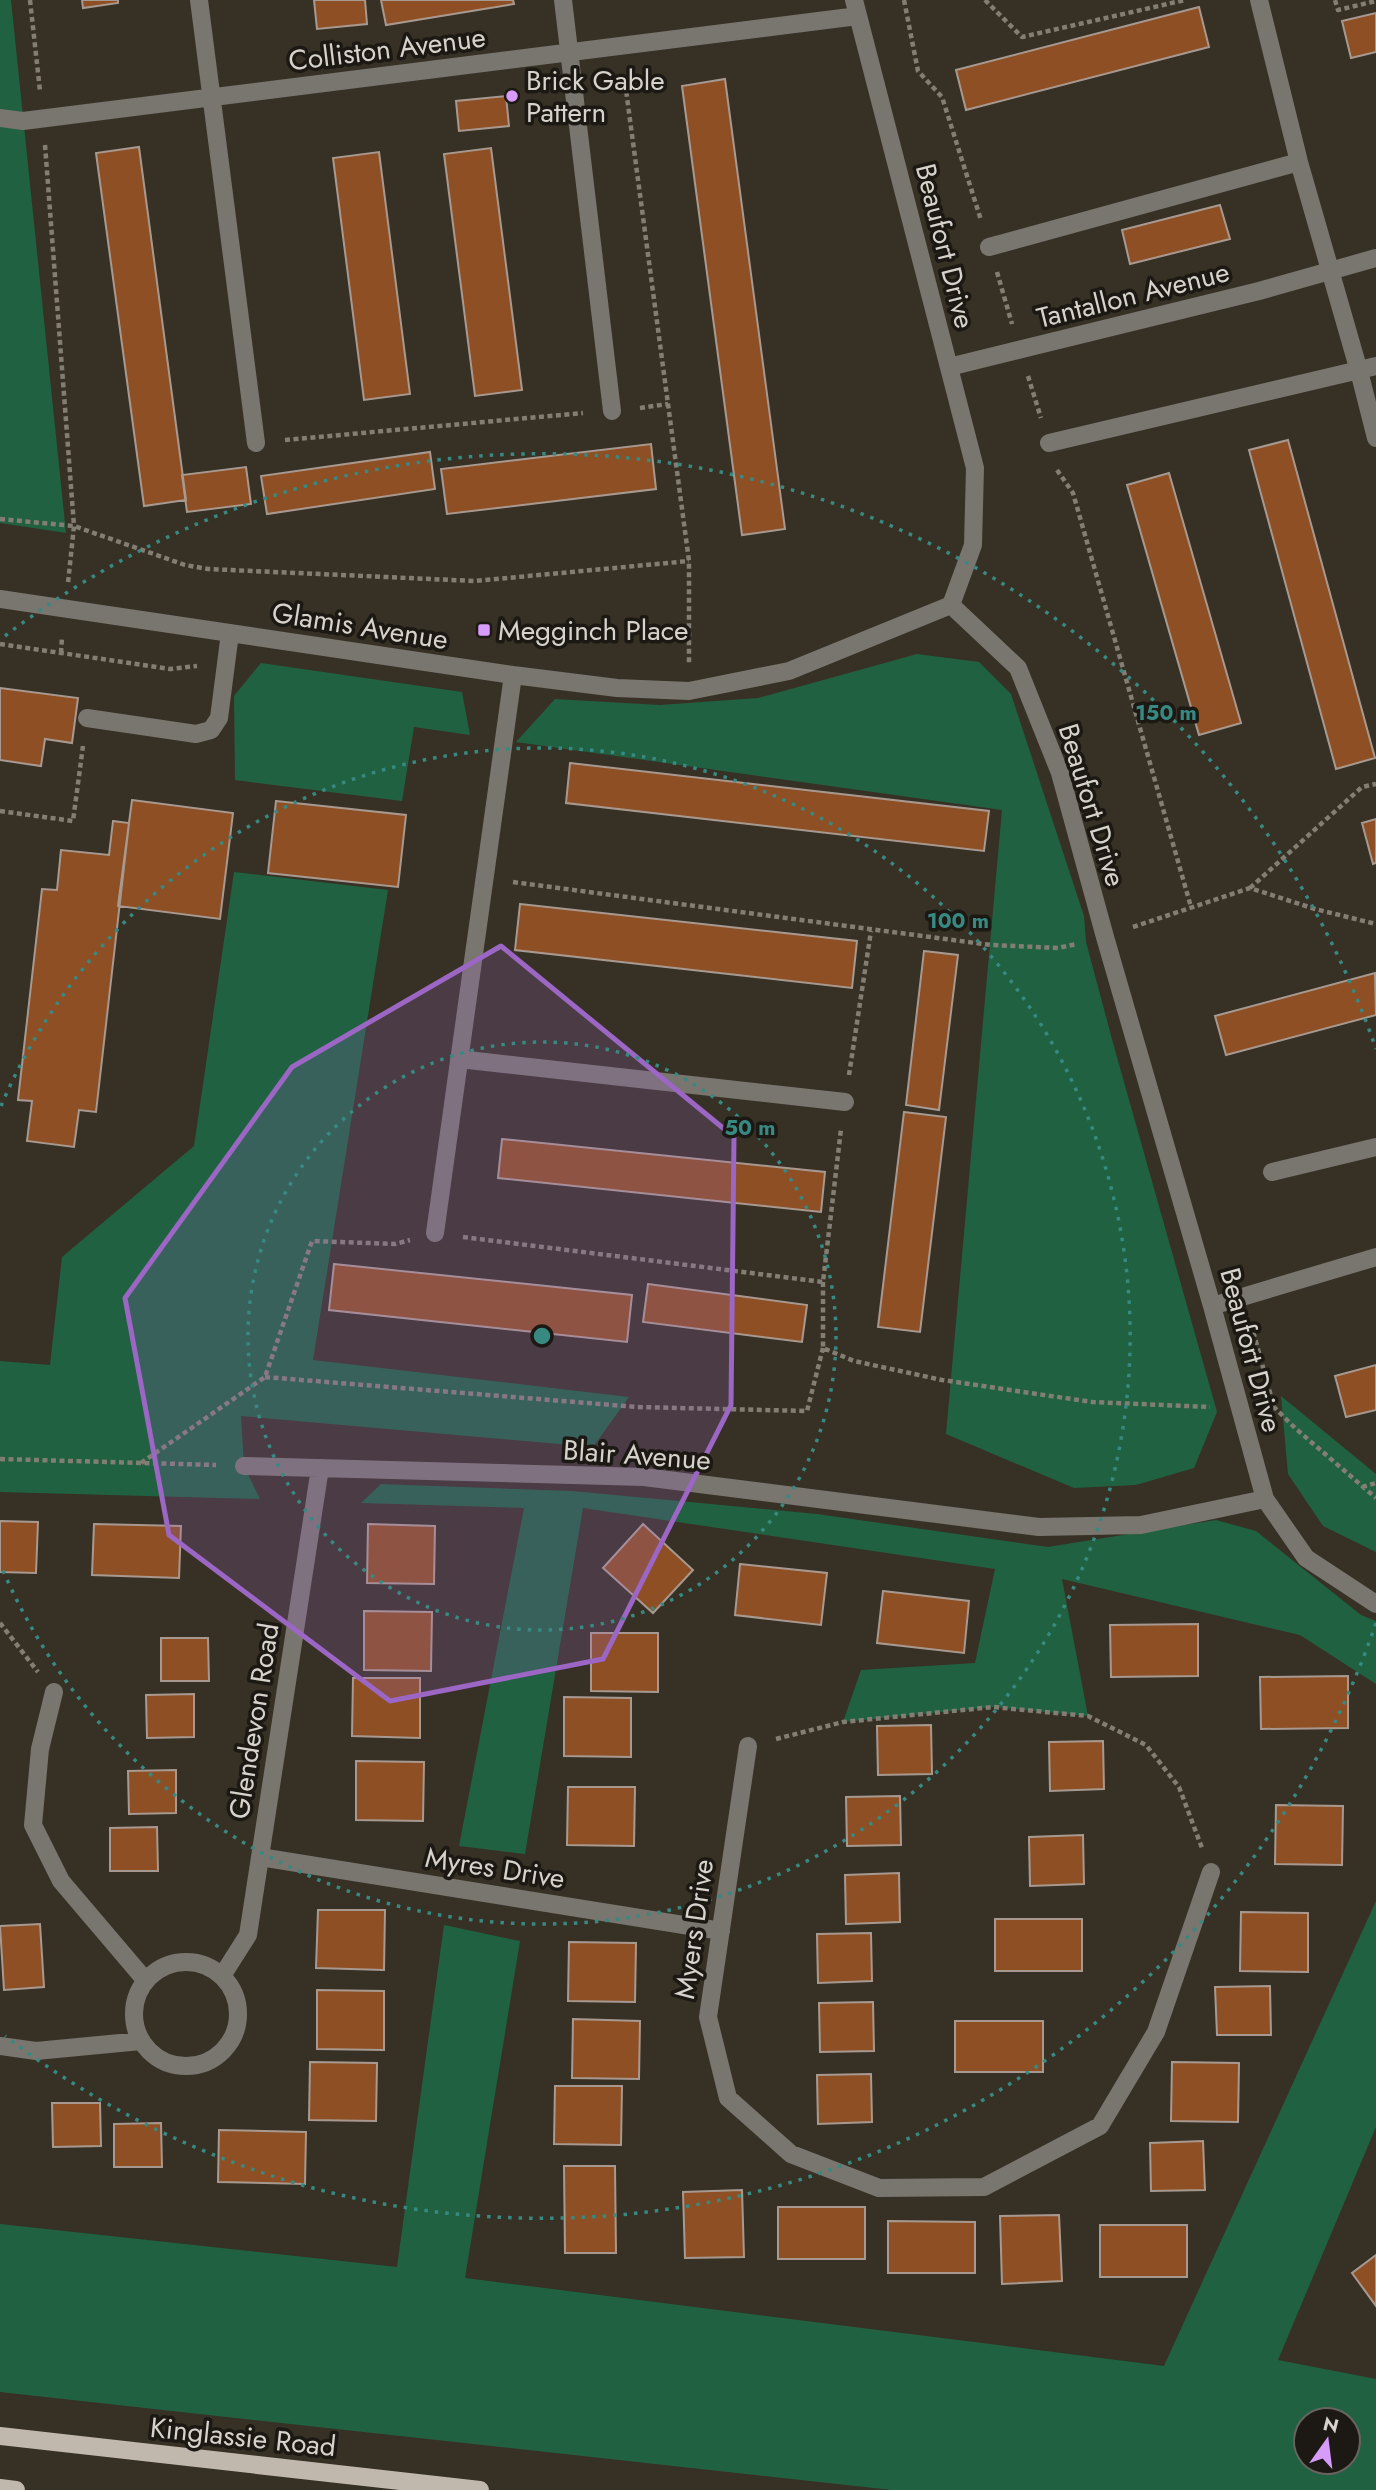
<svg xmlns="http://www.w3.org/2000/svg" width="1376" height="2490" font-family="Jost,sans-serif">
  <rect width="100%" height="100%" fill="#373125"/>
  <path fill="#206141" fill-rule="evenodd" d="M0,0H11L66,533L0,523Z
    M917,654L979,662L1011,694L1084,916L1086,942L1113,1043L1217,1412L1194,1468L1136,1485L1074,1488L946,1434L1002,810L516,742L555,699L660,705L758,698Z
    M261,663L462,692L470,735L414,727L402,801L235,780L234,696Z
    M234,872L388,890L313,1360L629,1397L593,1447L241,1416L244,1466L260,1499L0,1492V1361L50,1365L62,1257L194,1146Z
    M1281,1396L1376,1474V1552L1323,1526L1288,1474Z
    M381,1484L572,1491L817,1514L1048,1547L1216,1520L1256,1531L1361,1615L1376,1621V1684L1300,1635L1062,1579L1088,1716L993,1707L843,1722L861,1670L975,1663L995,1569L583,1508L525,1854L459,1846L524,1508L361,1503Z
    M1376,1901V2127L1278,2360L1376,2379V2490H892L0,2392V2224L397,2267L444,1925L520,1941L465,2278L1164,2366ZM1306,2420H1348V2462H1306Z"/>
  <path fill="#8d4f23" stroke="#a89990" stroke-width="2" d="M82,0H118V3L83,8Z
    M314,0H365L367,24L317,29Z
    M381,0H513L514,4L386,25Z
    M1199,7L1209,47L966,110L956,70Z
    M1376,13V52L1351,58L1342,21Z
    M725,79L785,529L742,535L682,86Z
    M506,96L509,126L459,131L456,101Z
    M139,147L186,500L144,506L96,153Z
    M491,148L522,390L475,396L444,154Z
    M379,152L410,394L364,400L333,158Z
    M1220,205L1230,239L1130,264L1122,230Z
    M1288,440L1375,758L1336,769L1249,450Z
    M651,444L656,489L447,514L441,469Z
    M430,452L435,489L267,514L261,476Z
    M246,467L251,504L187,512L182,475Z
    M1169,473L1241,723L1199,735L1127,485Z
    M0,688L78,698L72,743L45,739L41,766L0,760Z
    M570,763L989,811L984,851L566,803Z
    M132,800L233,813L220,919L118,906Z
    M276,801L406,815L398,887L268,873Z
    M1376,819V863L1373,864L1362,823Z
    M113,821L129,823L96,1112L79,1110L74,1147L27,1141L32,1101L18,1100L42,889L57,890L61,850L109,855Z
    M520,904L857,941L852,988L515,950Z
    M924,951L958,955L939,1110L906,1105Z
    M1375,973L1376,1015L1226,1055L1215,1016Z
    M904,1112L946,1117L920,1332L878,1327Z
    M502,1139L825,1172L821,1212L498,1178Z
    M334,1264L632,1295L627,1342L329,1310Z
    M648,1284L807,1305L802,1342L643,1322Z
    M1376,1365V1410L1346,1417L1335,1376Z
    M0,1521L38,1522L36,1573L0,1572Z
    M94,1524L181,1526L179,1578L92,1575Z
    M368,1524L435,1526L434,1584L367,1583Z
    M643,1524L693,1570L653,1613L603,1568Z
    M740,1564L827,1573L821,1625L735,1615Z
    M883,1591L969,1601L964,1653L877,1643Z
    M364,1611L432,1612L431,1671L364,1670Z
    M1198,1624V1676L1111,1677L1110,1625Z
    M591,1633H658V1692L591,1691Z
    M161,1638H208L209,1681H161Z
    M1348,1676V1728L1261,1729L1260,1677Z
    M353,1678H420V1738L352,1736Z
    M194,1694V1737L147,1738L146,1695Z
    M564,1697L631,1698V1757L564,1756Z
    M931,1725L932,1774L878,1775L877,1726Z
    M1103,1741L1104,1789L1050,1791L1049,1742Z
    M356,1761L424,1762L423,1821L356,1820Z
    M176,1770V1813L129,1814L128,1771Z
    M568,1787H635L634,1846L567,1845Z
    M900,1796L901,1845L847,1846L846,1797Z
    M1276,1805L1343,1806L1342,1865L1275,1864Z
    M157,1827L158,1871H110V1828Z
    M1083,1835L1084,1884L1030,1886L1029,1837Z
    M899,1873L900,1922L846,1924L845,1875Z
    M318,1910H385L384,1970L316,1968Z
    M1241,1912L1308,1913V1972L1240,1971Z
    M995,1919H1082V1971H995Z
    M40,1924L44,1987L4,1990L0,1926Z
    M871,1933L872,1981L818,1983L817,1934Z
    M569,1942L636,1943L635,2002L568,2001Z
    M1270,1986L1271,2035H1217L1215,1987Z
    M317,1990L384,1991V2050L317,2049Z
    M873,2002L874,2051L820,2052L819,2003Z
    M573,2019L640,2021L639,2079L572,2078Z
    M955,2021H1043V2072H955Z
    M310,2062L377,2063L376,2121L309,2120Z
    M1172,2062L1239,2063L1238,2122L1171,2121Z
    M871,2074L872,2122L818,2124L817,2075Z
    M555,2086H622L621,2145L554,2144Z
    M52,2103H100L101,2146L53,2147Z
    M161,2123L162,2167H114V2124Z
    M219,2130L306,2132L305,2184L218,2182Z
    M1203,2141L1205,2190L1151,2191L1150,2143Z
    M564,2166H615L616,2253H565Z
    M742,2190L744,2257L685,2258L683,2192Z
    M778,2207H865V2259H778Z
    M1059,2215L1062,2281L1002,2284L1000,2216Z
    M888,2221L975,2222V2273H888Z
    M1100,2225H1187V2277H1100Z
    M1376,2255V2306L1352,2273Z"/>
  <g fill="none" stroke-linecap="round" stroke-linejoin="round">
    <path stroke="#837e74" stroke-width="4.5" stroke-dasharray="5 3.5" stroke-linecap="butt" d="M30,0L40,91
      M904,0L918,71L942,97L981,220
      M985,0L1022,37L1185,0
      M1335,0L1338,10L1376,1
      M624,75L689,561V664
      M45,145L74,526L68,583
      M997,272L1012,324
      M1028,376L1041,418
      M640,408L668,404
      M285,440L583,413
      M1057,470L1073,493L1191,907
      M0,519L74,526L185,565L208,569L475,581L689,561
      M0,644L170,669L197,666
      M61,653L62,637
      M0,811L73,821L83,746
      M513,882L991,945L1058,948L1077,944
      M1250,888L1362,787L1376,784
      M1133,927L1250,888L1315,909L1376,924
      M849,1075L871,931
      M463,1237L823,1282L841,1129
      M823,1282V1348L854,1361L942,1380L1092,1402L1210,1407
      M1251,1324L1274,1407L1295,1428L1376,1498
      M265,1377L637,1407L807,1411L823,1348
      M0,1459L216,1465
      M141,1463L265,1377L312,1241L395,1244L410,1240
      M1362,1487L1376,1483
      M0,1623L38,1672
      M776,1739L843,1722L993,1707L1088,1716L1146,1745L1179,1787L1202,1848"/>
    <path stroke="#79756f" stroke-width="18" d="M199,0L256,443
      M563,0L612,411
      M854,0L975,468L973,545L951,605
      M1259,0L1299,162L1359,371L1376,438
      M0,118L23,121L858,16
      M989,247L1299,162
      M949,367L1259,291L1376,258
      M1049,443L1376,366
      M0,599L513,675L617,688L689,691L789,671L951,605
      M951,605L1018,668L1060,773L1105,937L1212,1306L1265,1499L1306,1558L1376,1604
      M87,718L196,734L211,730L219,718L230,633
      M459,1059L845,1102
      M1272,1172L1376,1147
      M435,1233L513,675
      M1212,1306L1376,1257
      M244,1466L644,1477L1039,1527L1141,1525L1265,1499
      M54,1692L40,1749L33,1825L61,1881L146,1981
      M748,1746L708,2017L728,2098L791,2154L879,2188L984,2187L1100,2126L1156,2032L1211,1872
      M260,1857L721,1931
      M134 2014a52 52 0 1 1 104 0a52 52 0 1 1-104 0Z
      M222,1976L248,1935L320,1468
      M0,2046L36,2051L141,2041"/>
    <path stroke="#c0b8ac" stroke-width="18" d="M0,2436L480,2490
      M0,2488L16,2490"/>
  </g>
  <path fill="#9b66c4" fill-opacity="0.2" stroke="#9b66c4" stroke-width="5" stroke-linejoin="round" d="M501,946L734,1137L731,1405L603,1659L390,1701L169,1535L125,1298L292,1067Z"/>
  <g fill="none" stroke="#378981" stroke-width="3.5" stroke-dasharray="3.5 7">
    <circle cx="542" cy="1336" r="294"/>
    <path d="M1 1106A588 588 0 1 1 1 1566"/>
    <path d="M1376 1623A882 882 0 0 1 5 2036M5 636A882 882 0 0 1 1376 1049"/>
  </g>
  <g fill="#d79bf9" stroke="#1c1914" stroke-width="2.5">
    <circle cx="512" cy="96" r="7"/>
    <rect x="477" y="623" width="14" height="14" rx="3.5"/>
  </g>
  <g text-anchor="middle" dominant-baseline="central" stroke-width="7" stroke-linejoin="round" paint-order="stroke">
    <g font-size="28" fill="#d7d3cc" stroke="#1c1914">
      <text transform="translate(387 49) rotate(-7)">Colliston Avenue</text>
      <text transform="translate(945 246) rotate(76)">Beaufort Drive</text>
      <text transform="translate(1133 295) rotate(-14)">Tantallon Avenue</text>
      <text transform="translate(360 626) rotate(9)">Glamis Avenue</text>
      <text transform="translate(1092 805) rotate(73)">Beaufort Drive</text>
      <text transform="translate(1251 1350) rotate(75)">Beaufort Drive</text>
      <text transform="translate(637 1455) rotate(4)">Blair Avenue</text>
      <text transform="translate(254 1721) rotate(-81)">Glendevon Road</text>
      <text transform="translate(495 1868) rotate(9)">Myres Drive</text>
      <text transform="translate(694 1929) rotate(-82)">Myers Drive</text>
      <text transform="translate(243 2437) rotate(6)">Kinglassie Road</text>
    </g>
    <g font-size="28" fill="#d7d3cc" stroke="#1c1914" text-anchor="start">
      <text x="526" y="80">Brick Gable<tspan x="526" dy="32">Pattern</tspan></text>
      <text x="498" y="630">Megginch Place</text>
    </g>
  </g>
  <circle cx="542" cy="1336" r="10" fill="#378981" stroke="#1c1914" stroke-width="3.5"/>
  <g font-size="21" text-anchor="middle" font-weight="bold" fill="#378981" stroke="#1c1914" stroke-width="7" stroke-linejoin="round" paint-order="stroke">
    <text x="1166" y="720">150 m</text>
    <text x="958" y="928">100 m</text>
    <text x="750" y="1135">50 m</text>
  </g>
  <g transform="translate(1327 2441) rotate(14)"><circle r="33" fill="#1c1914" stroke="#67635e" stroke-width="2"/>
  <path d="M0-5L12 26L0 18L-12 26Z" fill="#d79bf9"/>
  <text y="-10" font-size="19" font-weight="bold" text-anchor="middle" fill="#d7d3cc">N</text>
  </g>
</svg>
